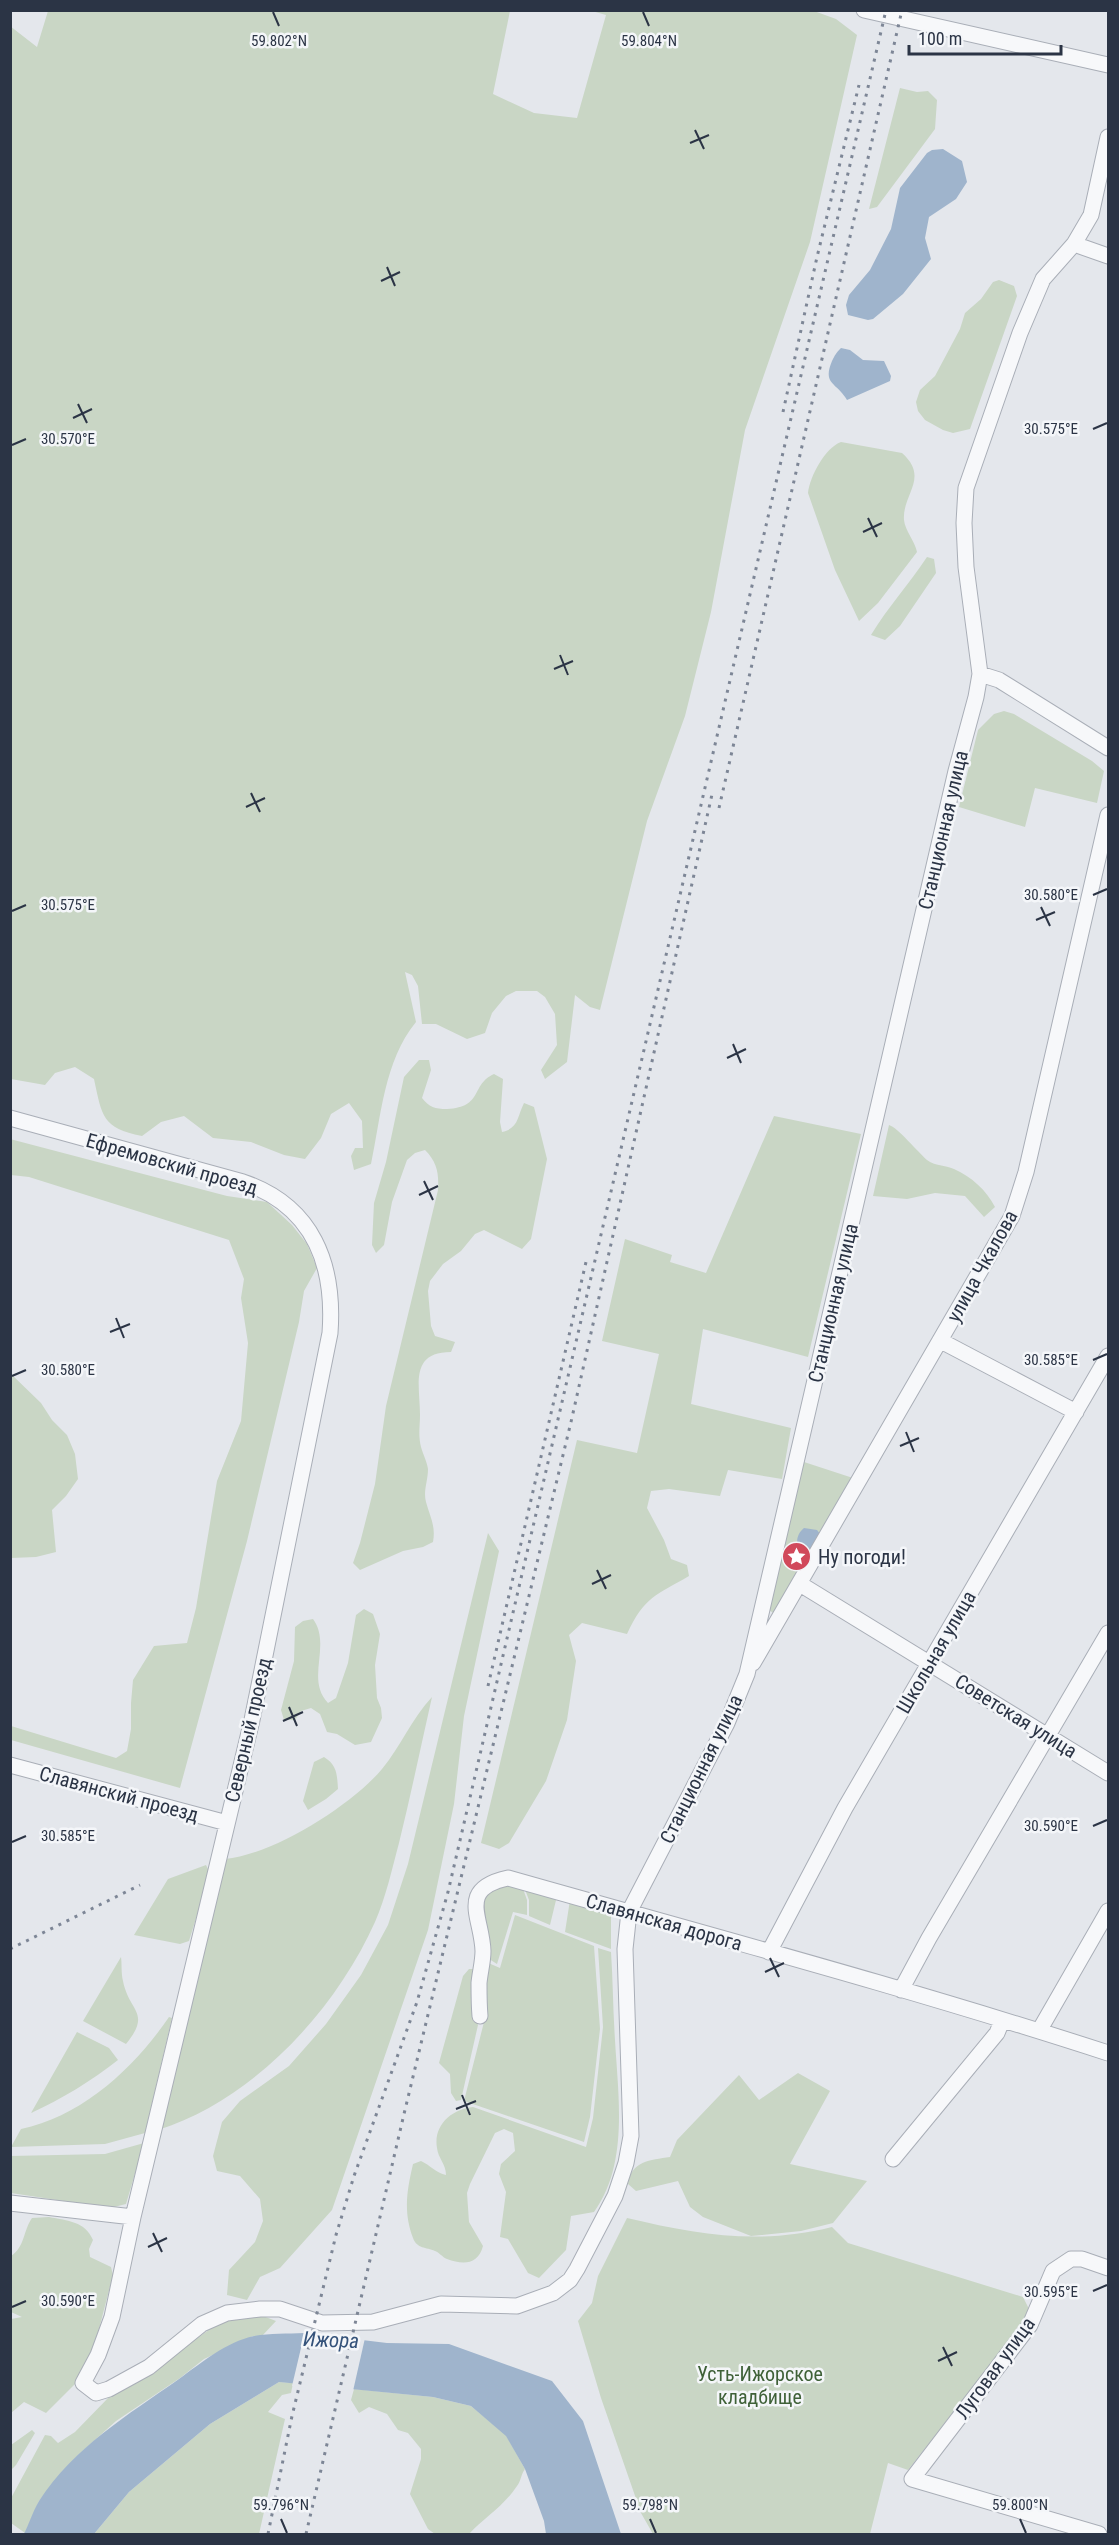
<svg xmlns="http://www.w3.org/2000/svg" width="1119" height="2545" font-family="'Roboto Condensed',sans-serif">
  <rect width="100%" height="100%" fill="#e4e7ec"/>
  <path fill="#c9d6c5" d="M48,11H510L493,94L534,113L577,118L606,15L592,11H814L836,19L857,35L810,242L745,430L711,612L685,716L647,821L600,1010L590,1007L575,995L567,1062L545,1079L541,1070L557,1045L555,1014L545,997L537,991H516L506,996L492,1013L485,1033L467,1039L436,1024H422L418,986L412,975L405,972L416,1022C384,1061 381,1117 371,1164L354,1170L351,1156L355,1148H363L362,1121L349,1103L331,1114L321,1138L305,1159L284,1155L251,1142L213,1138L184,1116L161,1122L142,1136C102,1128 102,1116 94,1079L75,1067L55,1073L45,1085L11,1079L10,26L37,47Z
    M900,88L917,92L928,91L937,100L935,129L877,207L869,209Z
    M999,280L1014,286L1017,296L970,429L953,433L943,430L925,420L918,411L916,402L920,390L935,376L960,329L965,313L981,299L993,282Z
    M841,442L902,453C930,478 902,494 904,520C905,531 915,541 917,552L878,603L859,621L835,570L808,493C810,476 825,448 841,442Z
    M927,557L934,559L936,573L900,626L885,640L871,635C888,607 909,584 927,557Z
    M1004,711L1014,714L1092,761L1104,771L1097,803L1035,788L1025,827L959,807L978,730L994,714Z
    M419,1060H429L431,1070L422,1098C429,1107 435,1109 447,1109C484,1107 470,1085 494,1074L503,1079L500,1122L502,1132C519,1128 517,1117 524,1103L534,1107L547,1159L531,1239L522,1249L484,1230L475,1234L461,1251L443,1264L430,1281L428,1291L431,1326L435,1336L455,1342L451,1352C409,1352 420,1386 420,1415C420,1426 418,1435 421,1447C423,1454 427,1462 428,1469C428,1481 423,1491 426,1502C430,1517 436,1526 433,1542L423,1547L403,1551L360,1570L353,1563L360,1543L375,1484L386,1406L438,1190C439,1173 437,1162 425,1150L415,1153L407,1160L392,1202L384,1245L376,1253L372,1245L374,1203L386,1162L404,1077Z
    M774,1116L861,1134L808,1357L703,1329L691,1404L791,1428L782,1479L728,1470L720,1496L669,1489L651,1491L647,1508L664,1540L671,1559L687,1565L689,1576C656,1595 644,1597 627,1634L582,1623L569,1635L576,1661L567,1720L546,1781L509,1843L499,1849L481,1843L577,1440L637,1453L659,1354L602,1341L625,1239L672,1255L670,1262L706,1273Z
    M889,1125C897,1127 919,1153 927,1160C935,1166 945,1165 954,1169C972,1177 986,1190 995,1207L984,1217L965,1196L935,1193L907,1199L873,1196Z
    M10,1139L227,1196L267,1202L292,1225L307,1244L317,1268L304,1291L299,1322L247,1541L180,1788L11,1740V1726L116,1758L127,1751L131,1729V1703L133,1680L154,1646L187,1643L196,1608L217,1481L241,1421L248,1343L241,1298L244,1279L229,1240L29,1177L11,1175Z
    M10,1373L41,1403L52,1420L67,1435L75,1454L78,1479L66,1496L52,1510L56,1552L36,1557L11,1558Z
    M804,1462L856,1479L776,1615L769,1610Z
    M488,1533L499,1551L464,1716L454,1804L428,1930L332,2210L280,2268L260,2277L247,2300L227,2295L229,2270L255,2242L263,2221L260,2199L240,2176L217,2171L213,2156L222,2122L240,2101L289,2066L326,2024L361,1975L388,1925L408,1864Z
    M364,1609L373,1614L380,1634L375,1665L377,1698L381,1708L382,1718L371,1742L355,1745L337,1734L327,1732L320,1714L311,1708L301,1711L295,1720H284L281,1710L294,1661L295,1627L303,1621L313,1619C332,1645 305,1679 328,1703L336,1698L348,1663L356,1615Z
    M432,1697C421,1746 411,1794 399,1843C392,1869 386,1897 375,1922C335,2011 253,2100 158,2130L225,1859C273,1855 352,1805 382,1769C401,1746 412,1718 432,1697Z
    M324,1757C337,1765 337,1774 338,1789L326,1799L308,1810L303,1801L314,1762Z
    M206,1865L210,1873L189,1941L180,1944L134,1935L168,1879Z
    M509,1883L522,1886L527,1900V1915L513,1912L497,1964L486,1957L481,1917L484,1894Z
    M524,1887L557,1896L550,1925L529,1916V1900Z
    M570,1900L611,1914V1949L565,1932Z
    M515,1915L594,1946L600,2029L590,2117L584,2142L464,2101L484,2022L486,1962L500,1968Z
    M598,1948L611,1952C613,1981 613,2011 615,2040C618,2095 629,2164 594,2212L571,2216L566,2250L539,2278L528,2273L508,2239L500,2237L506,2192L499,2174L501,2164L515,2151L513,2133L504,2129L495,2133L470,2184L467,2193L469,2222L483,2246C478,2265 463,2265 447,2259C442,2257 440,2253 435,2251C426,2247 417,2249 413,2238C403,2212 407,2190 413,2164L421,2161C430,2165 436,2173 446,2175C446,2164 438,2158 437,2148C433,2125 452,2109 473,2107L586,2147L593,2118L603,2027Z
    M121,1957C122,1964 121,1973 123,1981C129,2012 152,2012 126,2044L83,2021Z
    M469,1969H474L475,1974L471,2007L478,2025L461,2100L456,2101L451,2093L450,2074L439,2063L463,1976Z
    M169,2017L172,2018L145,2133L105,2144L11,2147L21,2129C83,2116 135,2067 169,2017Z
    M77,2032L109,2048L118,2060C91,2081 62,2099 31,2113Z
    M798,2073L830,2091L790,2164L867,2181L833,2223L801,2231L751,2236L703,2217L690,2207L678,2181L636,2191L628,2184C631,2161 650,2160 670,2157L677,2140L739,2075L759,2100Z
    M144,2143L126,2204L110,2208L11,2193L10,2156L105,2154Z
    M49,2217C68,2221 85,2221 93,2240L89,2249L90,2257L111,2267L113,2275L93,2352L75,2384L46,2413L24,2402L11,2413V2418V2319L22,2317L11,2312V2256C25,2247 23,2231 32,2218Z
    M627,2218C699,2235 760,2245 832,2227L848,2243L1023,2297L1031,2313L908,2470L888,2463L870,2534H653L641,2513L601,2398L578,2321L592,2303L598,2276Z
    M263,2316L276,2321L262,2336H253L204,2359L180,2378L116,2421L76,2457L39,2501L25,2533L11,2523L10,2500L45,2435L51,2436L58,2443L75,2432L110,2396L131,2385L213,2327L233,2318Z
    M279,2382L293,2383L291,2393L282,2395L268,2412L285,2419L259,2534H94L129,2492L210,2424Z
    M354,2389L433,2397L471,2406L506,2435L525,2469C521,2474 521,2481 517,2486C504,2506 484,2518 469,2534H435L428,2529L410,2494L421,2459V2449L408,2433L398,2430L387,2414L369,2407L359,2413L351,2400Z
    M32,2430L35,2433L16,2465L11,2470V2445Z"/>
  <path fill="#9fb4cc" d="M943,149L962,161L967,182L956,199L929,217L925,238L931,259L903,294L873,319L868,320L848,315L846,305L849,295L870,270L891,229L900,188L927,153L932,150Z
    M841,348L850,350L863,360L884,361L891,376L890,381L847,400C837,382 822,385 832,361C835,355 836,353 841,348Z
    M804,1528L817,1530L821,1535L807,1555C795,1550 794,1536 804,1528Z
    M304,2333L387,2343L449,2344L552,2381L583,2421L621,2534H546L544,2521L525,2469L506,2436L471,2406L433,2397L279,2382L210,2424L129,2492L94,2534H24C29,2524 33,2511 39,2501C74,2447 128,2415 179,2379C201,2363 226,2342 254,2336C270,2333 288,2334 304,2333Z"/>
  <path fill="#e4e7ec" d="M305,2331L365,2338L353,2391L292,2386Z"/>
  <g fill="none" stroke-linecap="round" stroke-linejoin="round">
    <defs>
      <path id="minor" d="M864,10L1108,65
        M1074,244L1108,256
        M980,674L999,680L1108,748
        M10,1118L243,1182C313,1206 335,1264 330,1333L252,1720L133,2217L112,2317L98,2355L83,2383L96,2393L109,2389L149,2367L202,2324L227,2313L260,2309H280L322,2323L373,2322L441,2304L517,2306L553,2293L570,2280L577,2269L615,2196L626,2163L631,2136L625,1949L629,1912L727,1723L747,1674L956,771L976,697L980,674L966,567L964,523L966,488L1020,333L1043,279L1074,244L1091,215L1108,137
        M941,1341L1076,1412
        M800,1584L1108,1773
        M753,1663L1012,1216L1026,1172L1108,815
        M10,1765L227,1823
        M769,1952L845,1808L1108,1356
        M901,1990L929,1938L1108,1633
        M480,2016C479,2005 479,1994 479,1983C480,1972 483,1962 483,1951C482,1917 457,1889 508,1878C709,1935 911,1989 1108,2053
        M1039,2031L1108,1911
        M893,2159L997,2033L1002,2021
        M10,2203L133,2217
        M1099,2534L912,2479L1030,2325L1053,2271L1071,2259H1082L1108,2268"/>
    </defs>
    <use href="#minor" stroke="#a9aeb7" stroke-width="17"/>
    <use href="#minor" stroke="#f7f8fa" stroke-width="15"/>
    <path stroke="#7d8696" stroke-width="3" stroke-dasharray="3 6" stroke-linecap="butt" d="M783,412L817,257L859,85
      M719,808L902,10
      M488,1686L586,1262
      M10,1949L140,1885
      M268,2534L292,2416L336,2235L354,2176L417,2002L448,1892L886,10
      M306,2534L404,2114L571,1422L713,790"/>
  </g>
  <path fill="none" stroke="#2b3445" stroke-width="2" d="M273,12L279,26M643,12L649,26M695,130L704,149M690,143L709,135M387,267L395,286M381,281L400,272M78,404L87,423M73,418L92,409M1093,429L1107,423M12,445L26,439M868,518L877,537M863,532L882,523M560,655L568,675M554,669L573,661M251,793L260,812M246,807L265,798M1093,895L1107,889M1041,907L1050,926M12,911L26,905M1036,920L1055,912M733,1044L741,1063M727,1058L746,1049M424,1181L433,1200M419,1195L438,1186M116,1318L124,1338M110,1332L130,1324M1093,1360L1107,1354M12,1376L26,1370M906,1432L914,1452M900,1446L919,1438M597,1570L606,1589M592,1584L611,1575M289,1707L297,1726M283,1721L303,1712M1093,1826L1107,1820M12,1842L26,1836M770,1958L779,1977M765,1972L784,1963M462,2095L470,2115M456,2109L476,2101M153,2233L162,2252M148,2247L167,2238M1093,2291L1107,2285M12,2307L26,2301M943,2347L952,2366M938,2361L957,2352M281,2519L287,2533M650,2519L656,2533M1020,2519L1026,2533"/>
  <defs>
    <symbol id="sight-disc" viewBox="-11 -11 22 22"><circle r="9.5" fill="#d1495b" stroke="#f4f6f9"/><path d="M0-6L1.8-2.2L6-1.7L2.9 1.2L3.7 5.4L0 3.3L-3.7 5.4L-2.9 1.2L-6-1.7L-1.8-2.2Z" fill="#fff"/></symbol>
  </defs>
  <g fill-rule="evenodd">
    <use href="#sight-disc" x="780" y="1540" width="33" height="33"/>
  </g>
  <g text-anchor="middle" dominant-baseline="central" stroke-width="5" stroke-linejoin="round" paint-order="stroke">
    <g font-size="20" fill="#2b3445" stroke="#f4f6f9">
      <text transform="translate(943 830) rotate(-77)">Станционная улица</text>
      <text transform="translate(172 1164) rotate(16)">Ефремовский проезд</text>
      <text transform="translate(982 1266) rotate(-61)">улица Чкалова</text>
      <text transform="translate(833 1303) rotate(-77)">Станционная улица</text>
      <text transform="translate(936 1652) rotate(-60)">Школьная улица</text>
      <text transform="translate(1016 1716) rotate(32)">Советская улица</text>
      <text transform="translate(248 1730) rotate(-77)">Северный проезд</text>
      <text transform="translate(701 1769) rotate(-64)">Станционная улица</text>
      <text transform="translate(119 1794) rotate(15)">Славянский проезд</text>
      <text transform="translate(664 1922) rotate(16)">Славянская дорога</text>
      <text transform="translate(995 2368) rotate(-54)">Луговая улица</text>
    </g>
    <g font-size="20" fill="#2b3445" stroke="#f4f6f9" text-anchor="start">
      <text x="818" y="1557">Ну погоди!</text>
    </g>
    <g font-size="20" fill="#3f6138" stroke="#f4f6f9">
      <text x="760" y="2374">Усть-Ижорское<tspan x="760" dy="23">кладбище</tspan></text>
    </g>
    <g font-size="21" font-style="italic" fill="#34527a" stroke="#f4f6f9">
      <text transform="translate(331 2340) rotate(2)">Ижора</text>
    </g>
  </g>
  <g font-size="15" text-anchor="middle" fill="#2b3445" stroke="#f4f6f9" stroke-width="5" stroke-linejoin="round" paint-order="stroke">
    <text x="279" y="46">59.802°N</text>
    <text x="649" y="46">59.804°N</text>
    <text x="1051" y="434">30.575°E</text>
    <text x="68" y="444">30.570°E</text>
    <text x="1051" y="900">30.580°E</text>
    <text x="68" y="910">30.575°E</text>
    <text x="1051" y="1365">30.585°E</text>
    <text x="68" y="1375">30.580°E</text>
    <text x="1051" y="1831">30.590°E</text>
    <text x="68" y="1841">30.585°E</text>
    <text x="1051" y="2297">30.595°E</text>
    <text x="68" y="2306">30.590°E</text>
    <text x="281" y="2510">59.796°N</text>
    <text x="650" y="2510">59.798°N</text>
    <text x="1020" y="2510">59.800°N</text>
  </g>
  <rect width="1119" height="2545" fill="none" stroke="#2b3445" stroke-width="24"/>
  <path d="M909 45v9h152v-9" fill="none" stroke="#2b3445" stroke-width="3"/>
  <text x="918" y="45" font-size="18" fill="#2b3445" stroke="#f4f6f9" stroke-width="4.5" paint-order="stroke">100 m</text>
</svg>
